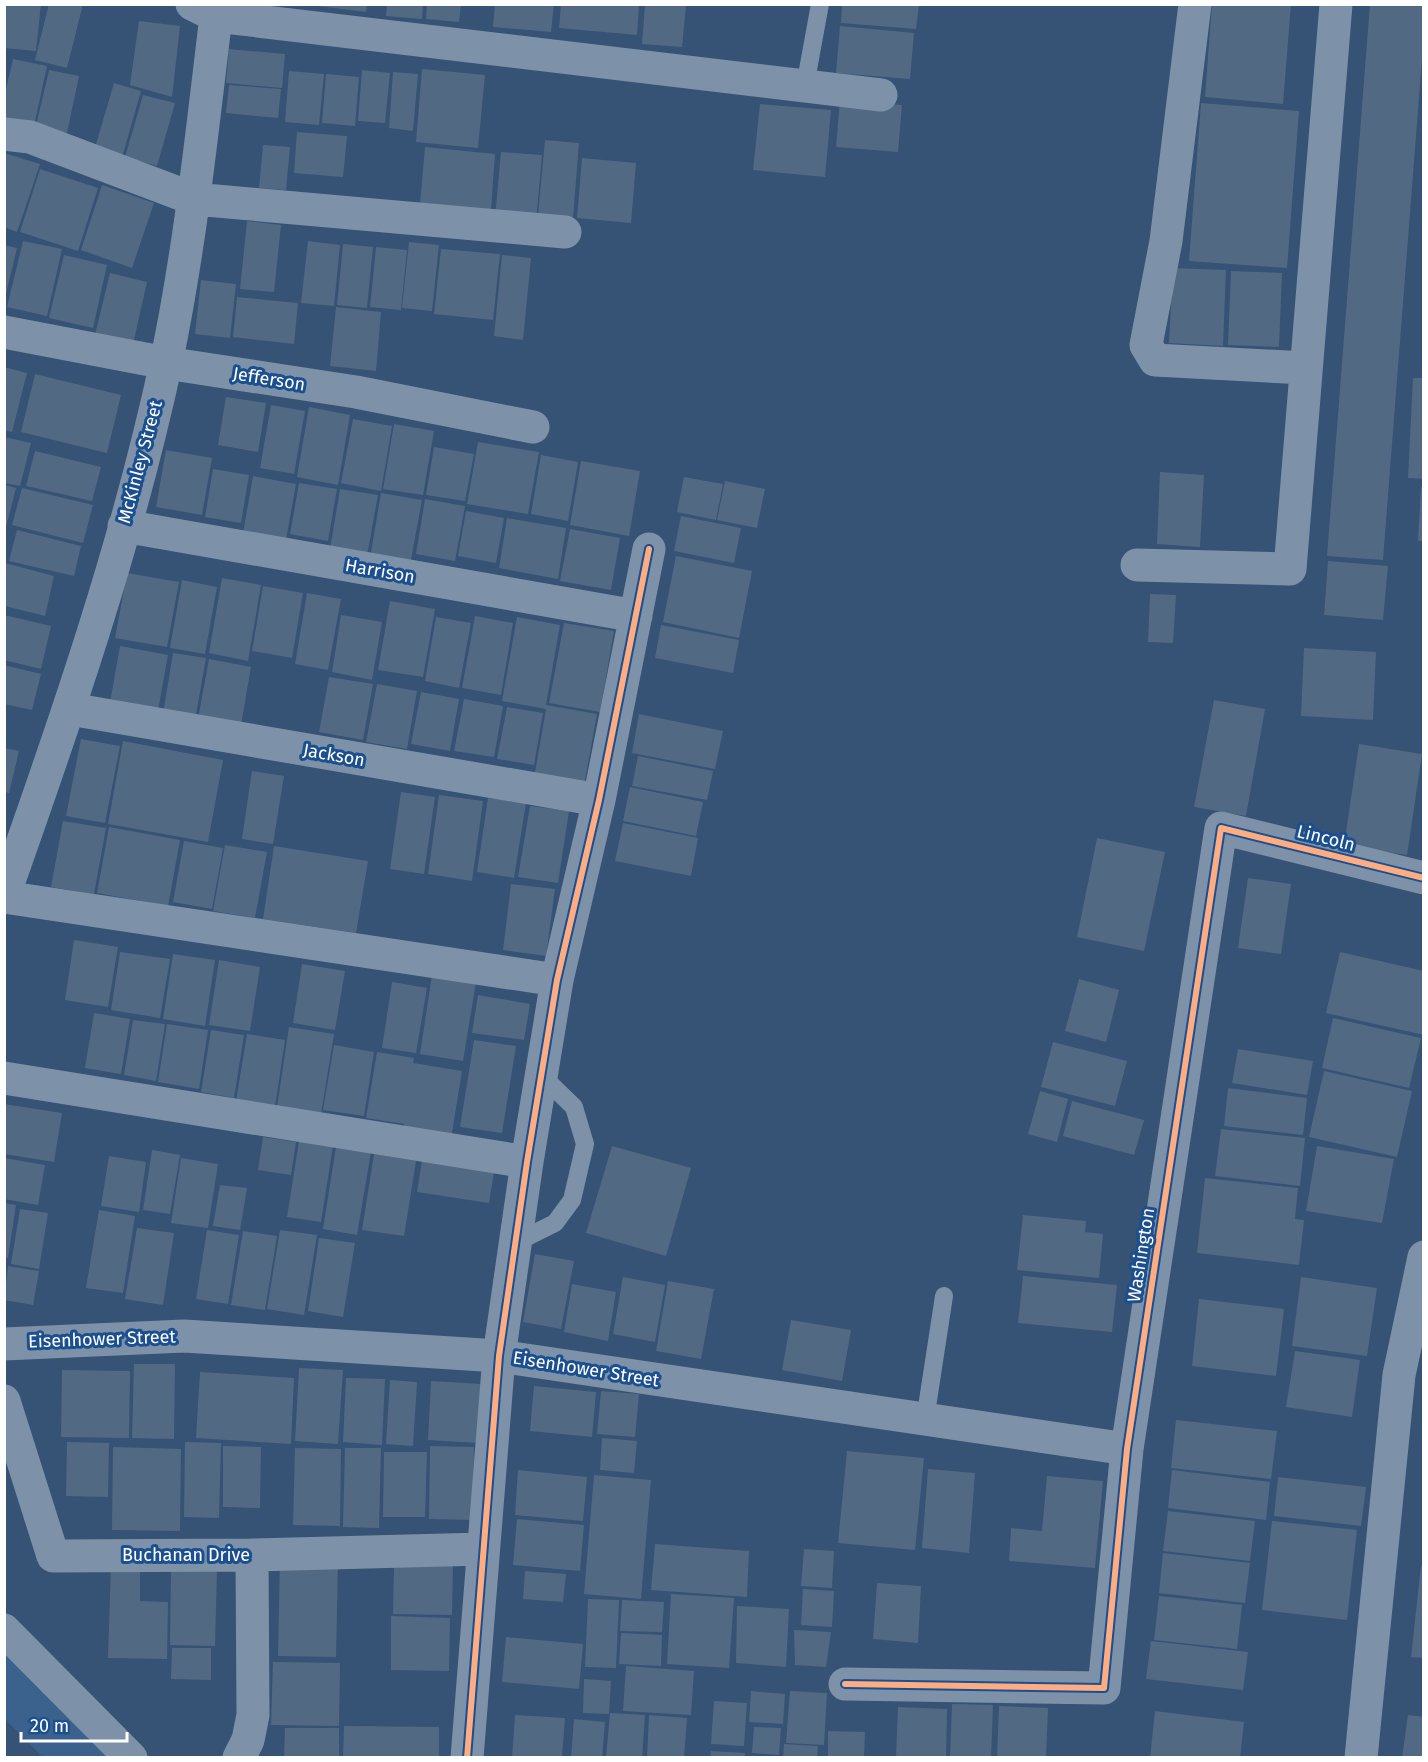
<svg xmlns="http://www.w3.org/2000/svg" width="1428" height="1762" font-family="'Fira Sans',sans-serif">
  <rect width="100%" height="100%" fill="#365274"/>
  <g fill="none" stroke-linecap="round" stroke-linejoin="round">
    <path stroke="#3b618d" stroke-width="64" d="M4,1673L89,1758"/>
  </g>
  <path fill="#526984" d="M4,4H41L36,51L4,48Z
    M49,4H83L67,68L35,60Z
    M302,4H367L366,12Z
    M387,4H423L422,19L386,16Z
    M427,4H461L459,22L426,19Z
    M495,4H554L551,32L493,27Z
    M1212,4H1291L1283,104L1205,97Z
    M1370,4H1424V33L1383,560L1327,556Z
    M561,5H639L637,35L559,28Z
    M645,5H686L682,47L642,44Z
    M842,5H919L916,29L841,23Z
    M139,21L180,26L172,97L130,85Z
    M840,26L914,33L910,79L836,73Z
    M229,49L285,54L282,88L226,83Z
    M13,59L47,66L34,126L4,120V98Z
    M422,69L485,75L478,148L416,142Z
    M49,70L79,76L67,133L36,126Z
    M362,70L390,73L385,123L358,121Z
    M289,71L324,74L319,125L285,122Z
    M393,72L418,74L413,131L389,128Z
    M326,74L359,77L355,126L322,123Z
    M114,83L141,91L122,158L94,151Z
    M229,85L281,89L278,118L226,113Z
    M143,95L175,103L157,166L125,157Z
    M840,100L902,105L898,152L836,147Z
    M1201,103L1299,111L1287,268L1189,261Z
    M760,104L831,110L825,177L753,170Z
    M297,132L347,136L343,177L294,173Z
    M545,140L579,143L573,218L538,215Z
    M263,145L290,147L286,190L259,188Z
    M425,147L495,154L491,210L420,204Z
    M501,152L542,155L536,222L495,218Z
    M4,153L40,164L17,232L4,227Z
    M582,158L636,163L631,223L577,218Z
    M40,169L98,188L78,251L20,232Z
    M102,185L154,203L132,268L81,250Z
    M247,221L281,225L274,292L240,289Z
    M23,241L62,249L47,316L7,307Z
    M308,241L340,245L334,306L301,303Z
    M409,242L439,245L432,311L402,308Z
    M343,244L373,247L367,308L337,305Z
    M4,245L17,248L5,298H4Z
    M376,247L407,250L401,310L370,307Z
    M441,249L500,254L493,320L434,314Z
    M64,255L107,265L93,328L49,318Z
    M502,255L531,258L523,340L494,336Z
    M1173,268L1226,270L1223,346L1169,343Z
    M1231,271L1282,273L1279,347L1228,345Z
    M110,273L147,282L133,344L95,335Z
    M201,280L236,284L230,338L195,334Z
    M237,297L298,303L294,344L233,337Z
    M336,307L381,312L376,371L330,366Z
    M4,367L27,373L12,432L4,430Z
    M35,374L121,395L107,453L21,432Z
    M1413,378H1424V479L1408,478Z
    M226,397L266,403L258,452L218,445Z
    M271,405L305,411L294,474L260,468Z
    M309,407L350,415L338,485L297,477Z
    M353,419L392,426L381,491L341,483Z
    M394,424L434,431L423,495L383,489Z
    M4,437L31,443L20,486L4,483Z
    M478,442L539,452L528,514L467,504Z
    M434,447L474,454L465,501L426,495Z
    M166,450L212,458L202,515L156,507Z
    M35,451L101,467L92,501L26,486Z
    M541,455L578,462L568,521L531,514Z
    M581,461L640,471L629,536L570,525Z
    M213,469L249,475L241,523L205,517Z
    M1160,472L1204,475L1200,547L1157,544Z
    M253,476L296,484L286,540L243,533Z
    M684,477L723,484L716,520L677,512Z
    M725,481L765,489L757,528L717,520Z
    M299,483L337,489L328,541L290,534Z
    M5,485L16,488L5,531Z
    M1421,487H1424V541H1418Z
    M22,488L93,505L83,543L12,525Z
    M340,489L378,495L367,556L330,549Z
    M381,493L422,500L410,565L370,558Z
    M425,499L465,506L455,561L416,554Z
    M466,511L504,518L496,563L458,556Z
    M681,516L741,528L734,563L674,551Z
    M507,518L566,528L558,579L499,568Z
    M570,529L620,538L611,590L560,581Z
    M17,530L81,546L74,576L9,561Z
    M676,556L752,571L739,638L663,622Z
    M1328,561L1388,566L1383,620L1324,615Z
    M5,563L54,576L45,616L5,606Z
    M127,573L179,582L167,647L115,638Z
    M222,578L261,585L248,661L209,653Z
    M182,580L217,587L205,654L170,648Z
    M263,586L303,593L292,658L252,651Z
    M307,593L341,599L328,670L295,664Z
    M1150,594L1176,595L1173,643L1148,642Z
    M390,601L435,609L423,677L378,670Z
    M4,615L51,626L41,669L4,660Z
    M341,615L382,622L372,680L332,672Z
    M475,616L513,623L501,695L462,688Z
    M436,617L471,623L459,688L425,681Z
    M517,617L560,625L546,705L597,714L584,786L534,778L546,709L502,701Z
    M564,623L614,631L600,712L549,703Z
    M661,625L739,640L733,673L655,658Z
    M120,646L168,655L157,716L109,708Z
    M1304,648L1376,652L1373,720L1301,716Z
    M173,653L206,658L195,720L163,714Z
    M209,659L251,667L240,731L197,724Z
    M4,665L41,674L32,710L4,704Z
    M329,677L373,684L363,740L319,732Z
    M377,684L417,691L407,749L366,742Z
    M421,692L459,699L450,751L411,744Z
    M464,699L503,706L494,757L454,751Z
    M1214,700L1265,709L1246,816L1194,807Z
    M507,707L543,713L534,765L497,759Z
    M639,714L723,731L715,769L632,753Z
    M81,739L120,746L105,823L66,816Z
    M123,741L223,760L208,842L108,824Z
    M1359,744L1422,754L1407,855L1344,846Z
    M4,748L19,751L9,793L4,792Z
    M638,756L713,771L707,800L632,786Z
    M252,771L284,776L273,844L242,839Z
    M630,787L703,802L696,836L623,821Z
    M401,792L435,797L424,874L390,869Z
    M439,795L483,801L472,881L428,874Z
    M488,798L526,803L514,878L477,872Z
    M530,806L569,811L558,883L518,877Z
    M63,821L106,828L94,894L51,887Z
    M623,823L698,838L691,876L615,861Z
    M109,827L180,840L168,906L97,893Z
    M1097,838L1165,852L1144,951L1077,937Z
    M184,841L223,848L212,909L173,902Z
    M225,845L267,852L255,918L213,911Z
    M274,846L368,861L356,933L263,919Z
    M1248,878L1291,884L1281,954L1238,948Z
    M511,884L555,889L546,956L503,950Z
    M74,940L118,947L108,1007L65,1000Z
    M120,952L170,959L160,1018L111,1010Z
    M1340,952L1424,971V1035L1326,1013Z
    M173,954L215,960L205,1026L163,1019Z
    M219,960L260,967L250,1031L209,1025Z
    M302,964L345,971L335,1030L293,1023Z
    M432,975L476,982L463,1061L420,1054Z
    M1079,979L1119,990L1106,1042L1065,1031Z
    M392,982L427,988L416,1053L382,1048Z
    M478,995L530,1004L524,1040L472,1033Z
    M94,1013L130,1019L121,1074L85,1068Z
    M1333,1018L1421,1038L1409,1088L1322,1068Z
    M133,1020L165,1024L156,1081L124,1075Z
    M167,1024L208,1030L199,1089L158,1082Z
    M289,1027L334,1034L321,1114L277,1107Z
    M211,1030L244,1035L234,1098L201,1092Z
    M247,1034L285,1040L275,1107L236,1101Z
    M474,1040L516,1046L502,1133L460,1127Z
    M1053,1042L1127,1061L1115,1106L1041,1087Z
    M334,1045L374,1052L364,1116L323,1110Z
    M1238,1049L1313,1061L1307,1095L1232,1083Z
    M377,1052L414,1058L413,1063L462,1071L451,1139L403,1131L404,1124L366,1118Z
    M1324,1071L1412,1091L1397,1157L1309,1137Z
    M1228,1088L1307,1098L1303,1135L1224,1126Z
    M1040,1091L1068,1099L1057,1142L1028,1134Z
    M1072,1101L1144,1120L1134,1155L1063,1136Z
    M4,1104L62,1113L54,1162L4,1154Z
    M1221,1129L1305,1138L1300,1186L1215,1176Z
    M263,1137L296,1142L291,1175L258,1170Z
    M299,1141L333,1146L321,1222L287,1217Z
    M612,1146L691,1168L666,1256L586,1233Z
    M1317,1146L1394,1159L1382,1223L1306,1211Z
    M336,1147L371,1152L357,1235L323,1229Z
    M152,1150L180,1155L170,1214L143,1210Z
    M374,1154L416,1161L404,1236L362,1230Z
    M423,1154L495,1166L489,1203L417,1192Z
    M109,1156L146,1162L139,1212L101,1206Z
    M4,1158L45,1165L38,1205L4,1199Z
    M181,1158L218,1164L208,1228L171,1223Z
    M1205,1178L1298,1188L1295,1219L1304,1220L1299,1265L1197,1253Z
    M220,1185L247,1188L240,1230L213,1226Z
    M4,1203L16,1205L8,1258H4Z
    M20,1209L48,1213L39,1269L11,1264Z
    M99,1210L135,1216L123,1293L86,1288Z
    M1023,1215L1086,1221L1085,1232L1103,1234L1099,1278L1017,1270Z
    M137,1228L174,1233L163,1305L125,1299Z
    M207,1230L239,1235L228,1304L196,1299Z
    M280,1230L317,1235L304,1315L267,1309Z
    M243,1231L277,1236L265,1310L231,1305Z
    M319,1238L355,1243L343,1317L308,1311Z
    M535,1254L574,1261L561,1329L523,1322Z
    M8,1266L39,1271L33,1305L4,1300Z
    M1023,1276L1117,1285L1112,1332L1018,1323Z
    M623,1277L665,1285L655,1342L613,1334Z
    M1301,1277L1377,1288L1367,1356L1292,1346Z
    M668,1281L714,1289L701,1359L656,1351Z
    M572,1284L616,1292L608,1341L564,1332Z
    M1199,1299L1284,1309L1276,1376L1192,1366Z
    M791,1320L851,1330L842,1381L782,1370Z
    M1295,1351L1360,1360L1352,1417L1286,1407Z
    M134,1364H175L174,1439L132,1438Z
    M299,1368L343,1370L338,1444L295,1441Z
    M62,1370L130,1371L129,1438L61,1437Z
    M200,1372L294,1378L291,1444L196,1438Z
    M346,1378L385,1379L382,1445L343,1442Z
    M390,1380L417,1382L413,1446L386,1444Z
    M431,1381L481,1384L478,1443L428,1440Z
    M534,1386L596,1392L592,1437L530,1431Z
    M601,1391L639,1394L635,1437L597,1434Z
    M1176,1420L1277,1431L1271,1479L1171,1468Z
    M602,1438L637,1441L634,1473L600,1470Z
    M67,1442L109,1443L108,1497L66,1496Z
    M185,1442L221,1443L219,1518L184,1517Z
    M223,1446L261,1447L260,1508L223,1507Z
    M430,1446L474,1447L473,1520L429,1519Z
    M113,1447L181,1449L180,1531L112,1530Z
    M295,1448L341,1449L340,1526L293,1525Z
    M345,1448H381L379,1528L343,1527Z
    M847,1451L924,1458L915,1550L838,1543Z
    M384,1452H427L425,1517H383Z
    M928,1469L975,1473L969,1553L922,1548Z
    M518,1470L587,1477L583,1521L515,1515Z
    M1172,1470L1270,1482L1266,1520L1168,1508Z
    M594,1475L651,1480L641,1599L584,1594Z
    M1047,1476L1103,1481L1095,1568L1009,1561L1011,1528L1042,1531Z
    M1278,1477L1366,1487L1361,1526L1274,1516Z
    M1168,1511L1255,1521L1250,1561L1163,1551Z
    M517,1519L584,1525L580,1571L513,1565Z
    M1272,1521L1357,1530L1347,1620L1262,1610Z
    M655,1544L749,1551L747,1597L651,1590Z
    M804,1549L834,1551L832,1588L801,1586Z
    M1163,1553L1250,1563L1245,1603L1159,1593Z
    M280,1560L338,1562L336,1657L278,1656Z
    M394,1563L453,1565L452,1615L393,1614Z
    M111,1564L140,1565V1601L168,1602L167,1659L108,1658Z
    M1421,1566H1424V1658L1411,1657Z
    M171,1569H217L215,1646L170,1645Z
    M525,1571L566,1574L563,1602L523,1599Z
    M877,1583L921,1586L918,1643L873,1639Z
    M803,1589L834,1591L832,1627L801,1625Z
    M671,1594L734,1598L729,1668L667,1664Z
    M1159,1596L1242,1605L1237,1649L1154,1640Z
    M588,1599L619,1600L616,1668L585,1667Z
    M622,1600L664,1602L662,1632L620,1631Z
    M737,1606L789,1609L786,1667L736,1663Z
    M391,1616L450,1618L449,1671L391,1670Z
    M794,1630L831,1632L826,1667L795,1665Z
    M621,1633L662,1635L661,1666L619,1664Z
    M506,1637L583,1644L579,1689L502,1682Z
    M1151,1641L1248,1652L1243,1690L1146,1679Z
    M172,1648H211V1680L171,1679Z
    M273,1662L340,1663L339,1726L271,1725Z
    M626,1666L694,1671L691,1715L623,1711Z
    M584,1679L611,1681L609,1714L583,1713Z
    M751,1691L785,1694L783,1724L749,1722Z
    M790,1691L827,1693L824,1745L786,1743Z
    M714,1701L747,1703L744,1746L711,1744Z
    M952,1704L993,1705L991,1758H950Z
    M999,1706L1048,1708L1046,1758H997Z
    M898,1707L947,1709L946,1758H896Z
    M1155,1711L1244,1722L1240,1758H1150Z
    M610,1713L645,1715L642,1758H606Z
    M515,1715L565,1718L562,1758H512Z
    M649,1715L687,1718L684,1758H647Z
    M1408,1715L1424,1717V1758H1402Z
    M574,1719L605,1722L602,1758H571Z
    M344,1726L439,1727V1758H343Z
    M754,1727L781,1728L779,1755L752,1753Z
    M285,1728H339V1758H284Z
    M828,1731L865,1732L864,1758H828Z
    M784,1744L818,1746L817,1758H783Z
    M711,1751L745,1753V1758H710Z"/>
  <g fill="none" stroke-linecap="round" stroke-linejoin="round">
    <path stroke="#7d92a8" stroke-width="18" d="M805,86L820,4
      M515,1243L555,1223L572,1200L585,1144L574,1107L541,1075
      M925,1420L944,1296"/>
    <path stroke="#7d92a8" stroke-width="33" d="M192,4L216,16L881,95
      M1195,4L1166,241L1146,345L1155,360L1305,368
      M4,134L30,137L194,199L565,232
      M4,332L166,363L356,392L533,427
      M124,526L636,616
      M1137,565L1290,569L1336,4
      M70,709L599,800
      M4,895C66,720 127,544 166,363C190,249 202,132 216,16
      M4,897L557,980
      M4,1078L527,1162
      M4,1344L184,1336L499,1356L1127,1449
      M4,1401L53,1556L252,1555L483,1549
      M4,1630L131,1758
      M845,1684L1104,1688L1127,1449L1221,828L1424,878
      M239,1758L248,1740L253,1715L252,1555
      M467,1758L499,1356L527,1162L557,980L599,800L649,549
      M1361,1758L1399,1375L1424,1257"/>
    <defs>
      <path id="cycleway" d="M845,1684L1104,1688L1127,1449L1221,828L1424,878
        M467,1758L499,1356L527,1162L557,980L599,800L649,549"/>
    </defs>
    <use href="#cycleway" stroke="#1b4f8f" stroke-width="10"/>
    <use href="#cycleway" stroke="#ffac80" stroke-width="6"/>
  </g>
  <g text-anchor="middle" dominant-baseline="central" stroke-width="6" stroke-linejoin="round" paint-order="stroke">
    <g font-size="18" fill="#fff" stroke="#1b4f8f">
      <text transform="translate(269 379) rotate(9)">Jefferson</text>
      <text transform="translate(140 462) rotate(-75)">McKinley Street</text>
      <text transform="translate(380 571) rotate(10)">Harrison</text>
      <text transform="translate(334 755) rotate(10)">Jackson</text>
      <text transform="translate(1326 838) rotate(14)">Lincoln</text>
      <text transform="translate(1141 1255) rotate(-81)">Washington</text>
      <text transform="translate(102 1339) rotate(-2)">Eisenhower Street</text>
      <text transform="translate(586 1369) rotate(9)">Eisenhower Street</text>
      <text x="186" y="1555">Buchanan Drive</text>
    </g>
  </g>
  <rect width="1428" height="1762" fill="none" stroke="#ffffff" stroke-width="12"/>
  <path d="M21 1732v9h106v-9" fill="none" stroke="#ffffff" stroke-width="3"/>
  <text x="30" y="1732" font-size="18" fill="#ffffff" stroke="#1b4f8f" stroke-width="4.5" paint-order="stroke">20 m</text>
</svg>
